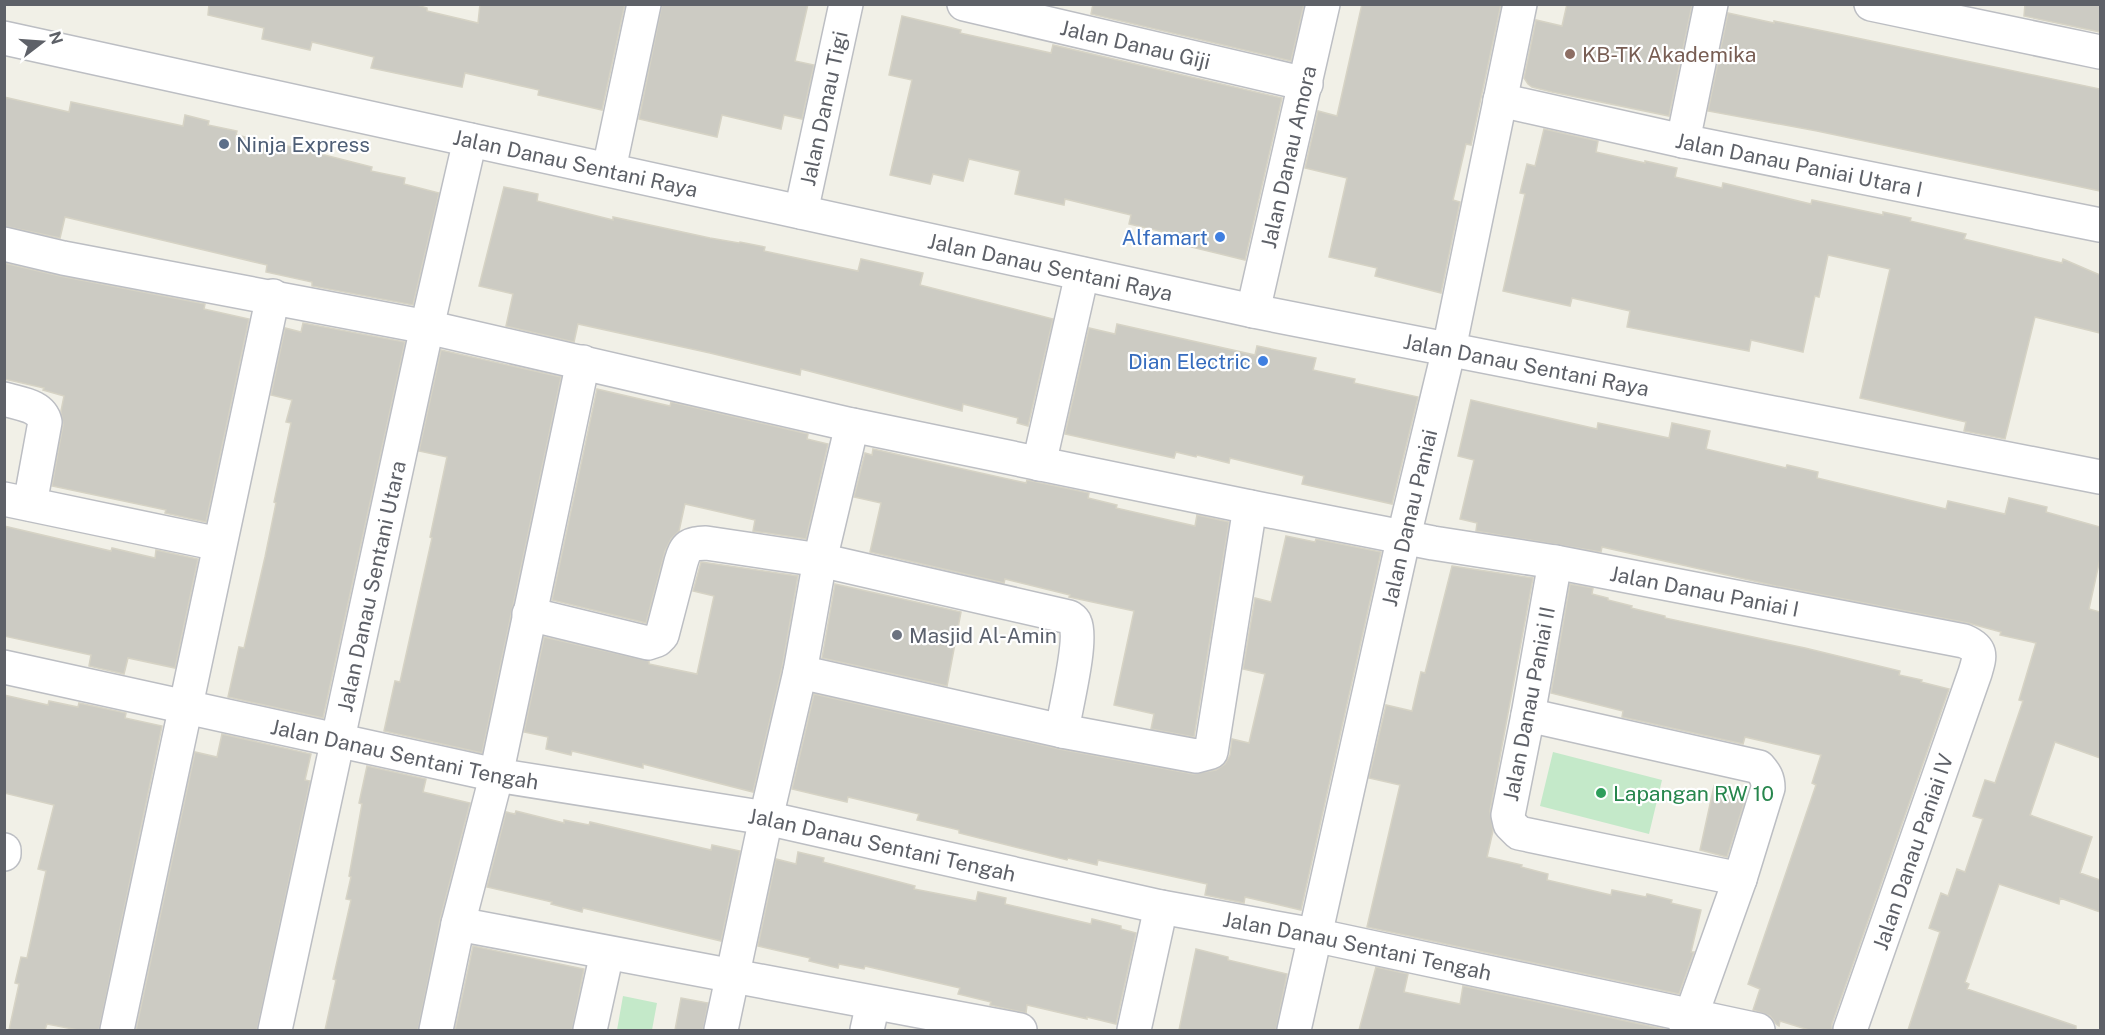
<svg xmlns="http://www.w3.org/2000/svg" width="2105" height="1035" font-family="'Public Sans',sans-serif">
  <rect width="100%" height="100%" fill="#f1f0e7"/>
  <path fill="#c4e9c9" d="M1553,752L1662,780L1649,834L1540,806Z
    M623,996L657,1003L652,1030H617Z"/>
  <path fill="#cccbc3" stroke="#d6d3c5" stroke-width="1.5" d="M209,4H414L427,8V11L478,23L480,4H625L602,110L538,95L539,90L465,73L462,87L371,68L374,57L312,42L310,50L262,39L264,28L208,15Z
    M662,4H808L795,61L814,65L802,119L784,115L781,129L722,115L717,137L639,119Z
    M1093,4H1304L1291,61L1091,14Z
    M1362,4H1501L1471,145L1466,144L1453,200L1460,202L1441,293L1375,276L1377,268L1329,257L1347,178L1305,168L1318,111L1337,116Z
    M1567,4L1692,5L1669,116L1552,92L1532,87L1528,84L1524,78L1536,20L1562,26Z
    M2025,4H2100V32L2024,16Z
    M1728,13L1774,23V21L1838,34L2100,89V191L1817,131L1708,111Z
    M902,16L961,30L960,33L1051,53L1053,45L1282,98L1245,260L1179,244L1181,236L1129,224L1131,215L1065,199L1064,205L1015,194L1020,171L969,159L963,181L933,174L930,184L890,175L912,80L889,75Z
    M4,97L69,112L71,102L183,126L185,115L209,121L208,125L237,131L236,135L297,148L372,167L371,171L405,178L404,184L439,193L413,305L312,286V282L266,272L267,265L65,217L60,238L4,226Z
    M1544,129L1598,141L1596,152L1645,163V161L1677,168L1675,177L1722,188L1723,183L1811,204L1812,200L1883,215V212L1911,218L1910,221L1966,234L1964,239L2062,263L2063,259L2100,275V333L2035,317L2005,439L1964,431L1966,422L1860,398L1890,269L1828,255L1819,297L1815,296L1803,352L1751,340L1749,351L1627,327L1630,311L1572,298L1570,306L1503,291L1525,194L1520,193L1527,164L1535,166Z
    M504,187L538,194L537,201L613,220V217L710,238L739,243L740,242L765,247L764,251L858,271L861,259L923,273L920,285L1053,319L1028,426L1017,423L1018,418L963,404L962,411L801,369L800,375L710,353L578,324L574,342L506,326L513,294L479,286Z
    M4,263L60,276L205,304L204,309L249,319L206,522L165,513L166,510L52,486L63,425L61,411L64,396L43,390L44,388L4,379Z
    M303,323L405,342L323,718L228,697L239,647L244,648L265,557L276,503L274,502L291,423L286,422L292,400L271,395L285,328L301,332Z
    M1117,324L1255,355L1257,346L1316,358L1313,370L1355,379L1354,383L1418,397L1392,504L1302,484L1304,476L1230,458L1229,463L1197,455L1196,457L1176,452L1174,458L1065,434L1089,328L1115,334Z
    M441,350L561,377L482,753L384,731L395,681L400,682L432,538L430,537L447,457L419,451Z
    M597,389L670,406L671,402L808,434L807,439L828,444L806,539L753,531L755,520L685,504L679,531L671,539L665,551L646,623L552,600Z
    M1471,400L1597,429L1598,423L1669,438L1672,423L1710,431L1706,449L1786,468L1787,465L1818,472L1817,478L1946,509L1948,501L2005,514L2009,498L2047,507L2046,512L2100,527V559L2089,609L2100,612V758L2055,742L2030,815L2092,837L2080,873L2100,880V912L2060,898L2059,904L1999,884L1965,982L1969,984L1967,989L2076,1026V1030H1908L1940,932L1929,928L1941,893L1948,896L1957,869L1965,872L1983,819L1973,816L1985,780L1995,783L2023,701L2019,700L2036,643L2000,635L2001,632L1968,623L1776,586L1602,547L1601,552L1476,531L1477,523L1460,519L1474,460L1458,456Z
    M873,449L1026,483L1027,480L1089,493L1088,498L1117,505L1116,508L1195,526L1197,515L1229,522L1194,737L1151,729L1154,714L1114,705L1134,611L1069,597L1070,595L1005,579L1004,583L870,552L881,503L854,497L865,453L872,455Z
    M4,526L111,551L112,548L155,558L156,550L198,559L175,668L128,658L124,674L89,666L91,655L4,636Z
    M1286,536L1315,542L1316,539L1381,552L1301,910L1245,897L1244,903L1205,895L1207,884L1098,860L1097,865L1068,858L1067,860L959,833V830L917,820L919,814L848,797L847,802L792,789L814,694L1059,749L1193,774L1216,770L1225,764L1230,755L1232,739L1249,743L1265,674L1243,669L1255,598L1271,602Z
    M701,562L798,576L782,668L753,792L643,764V768L572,751L571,755L546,749L548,737L524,732L544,637L649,661V664L697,674L714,596L693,591Z
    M1452,566L1533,578L1490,811L1493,831L1487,857L1522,865L1521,867L1548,874L1547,880L1611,895L1612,890L1646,897L1647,894L1672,900L1671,903L1701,910L1691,952H1694L1679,994L1367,927L1400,785L1369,778L1386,705L1412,711L1421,672L1425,673Z
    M835,584L961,612L947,686L822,658Z
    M1570,584L1593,588L1592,594L1608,598V600L1632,606L1631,608L1665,616V618L1805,648L1900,671L1899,675L1922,680L1921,682L1949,689L1832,1024V1030H1809L1780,1021L1779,1026L1776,1024L1770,1016L1753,1010L1760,989L1748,984L1816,785L1812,783L1821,755L1745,737L1743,744L1622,717L1623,711L1551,693Z
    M4,695L48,705L49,701L78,707L79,703L126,713L125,718L162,726L99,1030H78L47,1024L45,1030H9L19,984L15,983L21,957L27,958L46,871L38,869L54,805L4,793Z
    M222,734L311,754L305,780L310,781L257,1030H136L195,752L217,757Z
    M367,766L426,779L423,792L470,803L440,920L418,1030H325L336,980L333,979L351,900L346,899L351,877L349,876L362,804L359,803Z
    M1714,786L1747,794L1727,857L1700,850Z
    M516,811L564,823V820L589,825L590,822L711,850L712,845L740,851L721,941L583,908L582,912L551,904L552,902L487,887L506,812L515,814Z
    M798,852L824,858L823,862L915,886L914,889L976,901L978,892L1006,898L1005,904L1091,924L1092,919L1121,926V929L1136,933L1116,1024L1087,1017V1019L1027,1005L1026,1013L990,1005L991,1002L958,994L960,988L865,966L864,969L839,964L838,968L809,961L810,958L758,946L776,859L796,864Z
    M473,946L584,969L572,1030H455Z
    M1196,949L1228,957V960L1287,974L1276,1030H1179Z
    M1376,967L1408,974L1404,992L1460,1004L1463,986L1668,1030H1359Z
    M681,998L708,1003L703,1030H675Z"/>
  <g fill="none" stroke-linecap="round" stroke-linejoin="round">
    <defs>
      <g id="street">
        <path id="s1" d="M964,4L1306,84"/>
        <path d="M1871,4L2100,52"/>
        <path id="s2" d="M4,38L1253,311L2100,477"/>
        <path id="s3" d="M1500,100L1683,141L2100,225"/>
        <path d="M1683,141L1711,4"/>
        <path d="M609,169L644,4"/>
        <path id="s4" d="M801,212L846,4"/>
        <path id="s5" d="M4,244L63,258L427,327L852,425L1250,507L1433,543L1555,562L1964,641C1983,649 1980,656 1975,673L1850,1030"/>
        <path id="s6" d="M1253,311L1323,4"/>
        <path d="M4,399C20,404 41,405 45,422L30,504"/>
        <path d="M1039,464L1082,274"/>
        <path d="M4,499L219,544"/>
        <path d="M1555,562L1528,715L1508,815L1510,824L1519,833L1740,879"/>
        <path d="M529,614L648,643L657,640L662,635L681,562C686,545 689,544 706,543L820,560L1069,617C1072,619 1074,620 1075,623C1083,640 1065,710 1062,731"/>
        <path id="s7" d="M4,667L496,775L766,818L1161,907L1314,935L1758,1030"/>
        <path d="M800,672L1062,731L1196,756L1211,752L1250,507"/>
        <path d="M1528,715L1759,767C1765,774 1768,778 1768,788L1740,879L1686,1030"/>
        <path d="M4,850V854"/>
        <path d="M458,924L1020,1030"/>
        <path d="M117,1030L273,296"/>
        <path id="s8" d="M275,1030L427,327L470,140"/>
        <path d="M436,1030L458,924L494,785L583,362"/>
        <path d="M590,1030L607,953"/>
        <path d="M721,1030L766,818L800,672L820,560L852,425"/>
        <path d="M867,1030L873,1003"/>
        <path d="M1134,1030L1161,907"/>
        <path id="s9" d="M1294,1030L1404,536L1449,349L1520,4"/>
      </g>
    </defs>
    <use href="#street" stroke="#bcbec3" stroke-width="36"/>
    <use href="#street" stroke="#fff" stroke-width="33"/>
  </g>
  <circle fill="#8d6e63" stroke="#fff" stroke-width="2" cx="1570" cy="54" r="6"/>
  <circle fill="#5c6f8a" stroke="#fff" stroke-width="2" cx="224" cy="144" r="6"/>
  <g fill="#3f7fe0" stroke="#fff" stroke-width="2">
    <circle cx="1220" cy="237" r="6"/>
    <circle cx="1263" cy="361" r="6"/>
  </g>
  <circle fill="#6b7280" stroke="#fff" stroke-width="2" cx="897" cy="635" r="6"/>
  <circle fill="#2e9e5b" stroke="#fff" stroke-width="2" cx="1601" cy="793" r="6"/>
  <g text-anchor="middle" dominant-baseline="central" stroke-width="4.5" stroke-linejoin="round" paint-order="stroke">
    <g font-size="21" fill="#5e6168" stroke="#fff">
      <text stroke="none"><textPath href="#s1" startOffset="176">Jalan Danau Giji</textPath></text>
      <text stroke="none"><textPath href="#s4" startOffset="106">Jalan Danau Tigi</textPath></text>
      <text stroke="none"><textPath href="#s6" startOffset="158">Jalan Danau Amora</textPath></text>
      <text stroke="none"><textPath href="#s2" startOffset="585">Jalan Danau Sentani Raya</textPath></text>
      <text stroke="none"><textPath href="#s3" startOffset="306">Jalan Danau Paniai Utara I</textPath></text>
      <text stroke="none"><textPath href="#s2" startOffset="1071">Jalan Danau Sentani Raya</textPath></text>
      <text stroke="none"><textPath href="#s2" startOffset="1557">Jalan Danau Sentani Raya</textPath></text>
      <text stroke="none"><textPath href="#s9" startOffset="525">Jalan Danau Paniai</textPath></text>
      <text stroke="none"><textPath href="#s8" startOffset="454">Jalan Danau Sentani Utara</textPath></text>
      <text stroke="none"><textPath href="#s5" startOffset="1736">Jalan Danau Paniai I</textPath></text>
      <text transform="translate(1529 704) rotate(-79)">Jalan Danau Paniai II</text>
      <text stroke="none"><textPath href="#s7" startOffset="410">Jalan Danau Sentani Tengah</textPath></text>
      <text stroke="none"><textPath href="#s7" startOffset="896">Jalan Danau Sentani Tengah</textPath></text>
      <text transform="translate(1913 852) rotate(-71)">Jalan Danau Paniai IV</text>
      <text stroke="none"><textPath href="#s7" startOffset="1382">Jalan Danau Sentani Tengah</textPath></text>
    </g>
    <g font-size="21" fill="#785e54" stroke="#fff" text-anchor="start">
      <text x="1582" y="54">KB-TK Akademika</text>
    </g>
    <g font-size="21" fill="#4e5e75" stroke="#fff" text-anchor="start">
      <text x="236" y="144">Ninja Express</text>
    </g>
    <g font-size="21" fill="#366cbe" stroke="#fff" text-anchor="end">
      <text x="1208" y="237">Alfamart</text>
      <text x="1251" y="361">Dian Electric</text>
    </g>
    <g font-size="21" fill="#5b616d" stroke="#fff" text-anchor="start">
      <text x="909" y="635">Masjid Al-Amin</text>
    </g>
    <g font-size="21" fill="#27864d" stroke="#fff" text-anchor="start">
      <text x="1613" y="793">Lapangan RW 10</text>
    </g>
  </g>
  <rect width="2105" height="1035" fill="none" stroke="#5e6168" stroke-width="12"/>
  <g transform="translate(42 42) rotate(73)" stroke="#ffffff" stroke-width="4.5" paint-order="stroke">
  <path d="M0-4.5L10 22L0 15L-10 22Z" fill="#5e6168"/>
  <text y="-9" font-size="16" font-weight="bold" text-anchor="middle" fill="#5e6168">N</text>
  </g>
</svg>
